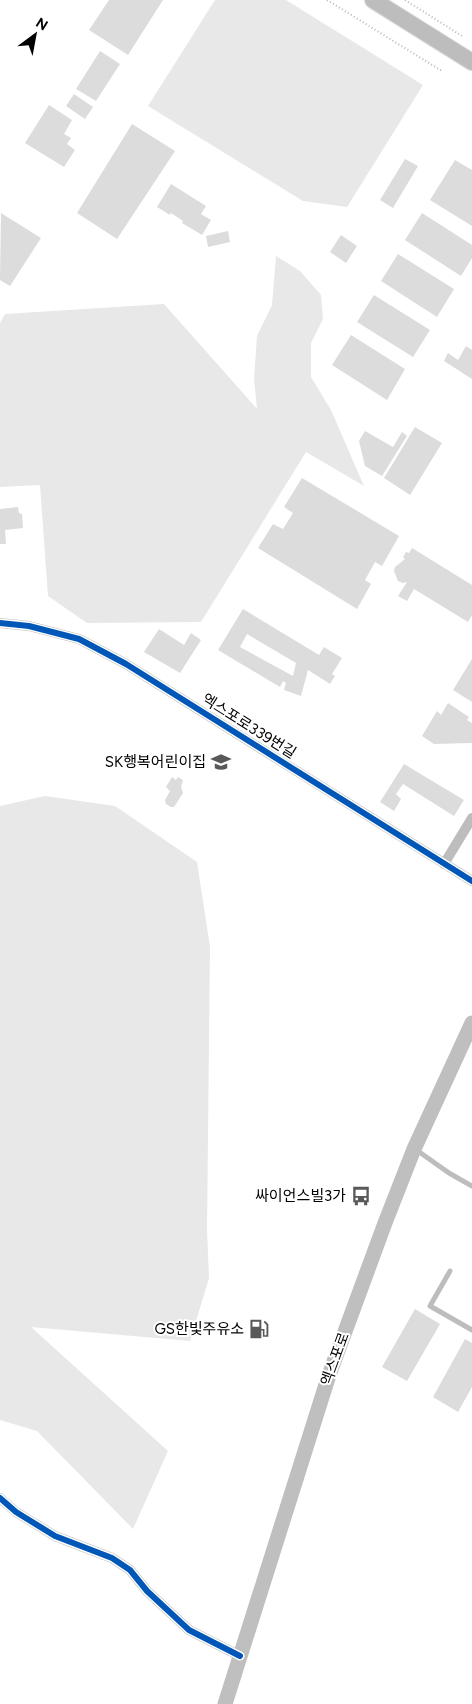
<svg xmlns="http://www.w3.org/2000/svg" width="472" height="1704" font-family="Figtree,'Noto Sans KR',sans-serif">
  <rect width="100%" height="100%" fill="#fff"/>
  <path fill="#e8e8e8" d="M215,0H286L423,85L347,207L303,201L148,106Z
    M276,256L300,271L321,295L323,319L311,343V377L331,410L364,486L306,452L201,622L87,623L48,596L40,485L0,487V323L5,314L164,304L257,409L254,379L257,336L272,305Z
    M45,796L115,806L197,862L210,947L207,1230L209,1278L190,1341L31,1327L168,1451L133,1529L37,1431L0,1420V806Z"/>
  <path fill="#dcdcdc" fill-rule="evenodd" d="M109,0H163L128,55L89,30Z
    M100,51L120,64L96,101L76,89Z
    M74,94L93,107L85,119L66,106Z
    M49,105L72,120L64,134L71,138L67,144L75,150L64,167L25,143Z
    M132,124L175,151L117,239L77,213Z
    M405,159L418,166L393,208L380,200Z
    M455,160L472,170V226L430,200Z
    M171,184L206,206L201,214L211,220L202,235L182,223L183,221L171,213L170,215L157,207Z
    M1,213L41,238L10,286L0,280Z
    M422,213L472,245V258L461,276L405,240Z
    M228,231L230,242L208,247L206,236Z
    M341,235L357,246L346,263L330,252Z
    M398,254L454,289L437,317L381,281Z
    M374,295L430,330L413,357L357,322Z
    M351,335L405,369L387,400L332,365Z
    M466,346L472,350V379L444,361L448,353L458,360Z
    M415,427L442,443L410,495L384,478Z
    M365,431L393,447L402,432L407,436L382,476L365,466L359,441Z
    M302,478L399,536L382,566L375,562L365,580L371,584L357,609L258,548L273,524L283,529L293,513L284,507Z
    M18,507L19,513L22,514L23,528L5,530L6,544H0V509Z
    M412,548L472,585V615L468,622L414,589L407,601L398,596L407,582L403,583L398,581L394,571L395,567L405,559L403,557L406,552L409,553Z
    M243,609L319,655L324,647L342,658L332,674L335,676L330,684L308,670L301,696L284,690L286,683L283,681L280,687L218,650ZM247,634L296,663L293,676L240,647Z
    M159,629L184,645L191,633L201,640L180,673L144,652Z
    M472,659V702L453,690Z
    M448,703L469,717L467,720L472,723V743L434,744L422,736L437,711L441,715Z
    M404,764L464,800L454,816L403,784L396,794L401,799L394,811L380,802Z
    M172,777L176,780L178,777L183,780L181,787L183,793L174,807H171L166,804L165,800L170,791L166,787Z
    M415,1309L440,1324L407,1381L382,1367Z
    M465,1339L472,1343V1387L458,1412L433,1397Z"/>
  <g fill="none" stroke-linecap="round" stroke-linejoin="round">
    <defs>
      <path id="primary" d="M373,0L472,62"/>
    </defs>
    <use href="#primary" stroke="#dbdbdb" stroke-width="18"/>
    <path stroke="#b8b8b8" stroke-width="2" stroke-dasharray="1 2.5" stroke-linecap="butt" d="M327,0L442,71
      M405,0L462,36"/>
    <path stroke="#bdbdbd" stroke-width="5" d="M415,1149L449,1173L472,1186
      M450,1271L430,1306L472,1330"/>
    <path stroke="#bdbdbd" stroke-width="10" d="M0,623L29,626L79,639L126,664L472,881
      M444,864L472,818
      M0,1498L16,1512L55,1536L112,1558L130,1570L147,1591L189,1630L240,1656"/>
    <path stroke="#bfbfbf" stroke-width="15" d="M225,1704L329,1375L385,1223L414,1149L472,1023"/>
    <use href="#primary" stroke="#bdbdbd" stroke-width="16"/>
    <defs>
      <path id="cycleway" d="M0,623L29,626L79,639L126,664L472,881
        M0,1498L16,1512L55,1536L112,1558L130,1570L147,1591L189,1630L240,1656"/>
    </defs>
    <use href="#cycleway" stroke="#fff" stroke-width="9"/>
    <use href="#cycleway" stroke="#0057b8" stroke-width="6"/>
  </g>
  <defs>
    <symbol id="school-bare" viewBox="-9 -9 18 18"><path d="M0-5L7-2L0 1L-7-2ZM-4 1L0 2.5L4 1V4Q0 6-4 4Z" fill="#595959" stroke="#fff" stroke-width="2.5" paint-order="stroke"/></symbol>
    <symbol id="bus-bare" viewBox="-9 -9 18 18"><path d="M-5-6H5V4H4V6H2V4H-2V6H-4V4H-5ZM-3.5-4V0h7V-4ZM-3.5 1.2v1.5H-2V1.2ZM2 1.2v1.5H3.5V1.2Z" fill="#595959" stroke="#fff" stroke-width="2.5" paint-order="stroke"/></symbol>
    <symbol id="fuel-bare" viewBox="-9 -9 18 18"><path d="M-5.5-6h7V0h2V4h1.3V-2.5L3-4.5l.8-.8L6-3V5H2.5V1h-1V6h-7ZM-4.2-4.7v3.2H.2V-4.7Z" fill="#595959" stroke="#fff" stroke-width="2.5" paint-order="stroke"/></symbol>
  </defs>
  <g fill-rule="evenodd">
    <use href="#school-bare" x="207" y="748" width="28" height="28"/>
    <use href="#bus-bare" x="347" y="1182" width="28" height="28"/>
    <use href="#fuel-bare" x="245" y="1315" width="28" height="28"/>
  </g>
  <g text-anchor="middle" dominant-baseline="central" stroke-width="4" stroke-linejoin="round" paint-order="stroke">
    <g font-size="15" fill="#000" stroke="#fff">
      <text transform="translate(249 726) rotate(32)">엑스포로339번길</text>
      <text transform="translate(335 1359) rotate(-70)">엑스포로</text>
    </g>
    <g font-size="15" fill="#000" stroke="#fff" text-anchor="end">
      <text x="206" y="762">SK행복어린이집</text>
      <text x="346" y="1196">싸이언스빌3가</text>
      <text x="244" y="1329">GS한빛주유소</text>
    </g>
  </g>
  <g transform="translate(35 35) rotate(32)" stroke="#ffffff" stroke-width="4" paint-order="stroke">
  <path d="M0-4L9 19L0 12L-9 19Z" fill="#000000"/>
  <text y="-8" font-size="14" font-weight="bold" text-anchor="middle" fill="#000000">N</text>
  </g>
</svg>
